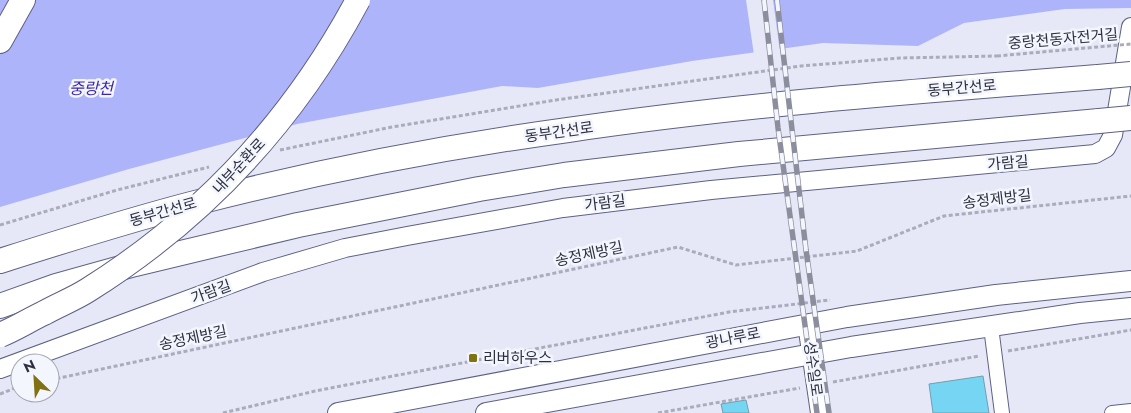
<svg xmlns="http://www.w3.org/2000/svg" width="1131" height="413" font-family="Jost,'Noto Sans KR',sans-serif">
  <rect width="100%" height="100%" fill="#e6e8f8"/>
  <path fill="#aeb4fa" d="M0,0H1131V8L1065,9L964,23L918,46L823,43L692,61L538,88L502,86L297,124L129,169L0,207Z"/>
  <path fill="#e6e8f8" d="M746,0H773L780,52L754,55Z"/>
  <path fill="#76d5f3" stroke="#709fae" d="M983,376L989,413H933L929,384Z
    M746,400L749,413H723L721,404Z"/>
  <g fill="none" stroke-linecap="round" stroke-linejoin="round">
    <defs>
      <path id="minor" d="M991,327L1002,413
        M1112,413L1131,411"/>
      <path id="tertiary" d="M807,324L820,413
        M0,369L263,272L345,248L407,236L563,208L711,190L1095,154L1106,148L1113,135L1131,27"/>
      <path id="secondary" d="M338,413L847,317L996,295L1131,281
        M486,413L851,347L1080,313L1131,308"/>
      <path id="trunk" d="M0,41L23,0
        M0,261C66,240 132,219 199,202C320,171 444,147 568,130C744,104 921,91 1098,77
        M0,306L56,286L135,264L298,225L479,189L564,175L739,154L1099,121"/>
    </defs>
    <use href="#minor" stroke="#5d6183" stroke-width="16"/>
    <use href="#tertiary" stroke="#5d6183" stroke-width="20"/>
    <use href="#secondary" stroke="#5d6183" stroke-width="22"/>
    <use href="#trunk" stroke="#5d6183" stroke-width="26"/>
    <path stroke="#aaacbc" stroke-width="3" stroke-dasharray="4 2.5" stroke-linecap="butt" d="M280,150L392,127L556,100L801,66L900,58L997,56
      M0,225L117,190L209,167
      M1008,351L1131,330
      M50,380L678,247L736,265L857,251L944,216L1131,196
      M833,382L979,356
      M0,394L20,386
      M223,413L315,391L729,312L830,300
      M658,413L800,388"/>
    <use href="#minor" stroke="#fff" stroke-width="14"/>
    <use href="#tertiary" stroke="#fff" stroke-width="18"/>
    <use href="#secondary" stroke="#fff" stroke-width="20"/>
    <use href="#trunk" stroke="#fff" stroke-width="24"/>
    <defs>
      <path id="rail" d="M764,0L778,128L817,413
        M777,0L806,250L829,413"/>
    </defs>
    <use href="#rail" stroke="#8c8e9d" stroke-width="5.5"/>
    <use href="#rail" stroke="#f4f6fe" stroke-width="4" stroke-dasharray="11" stroke-linecap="butt"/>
    <defs>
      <path id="trunk-bridge" d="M1098,77L1131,74
        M1099,121L1131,118
        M0,335C15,329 29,320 44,313C58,305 74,299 88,290C203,218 294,120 358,0"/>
    </defs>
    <use href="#trunk-bridge" stroke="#5d6183" stroke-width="26" stroke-linecap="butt"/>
    <path stroke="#aaacbc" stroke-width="3" stroke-dasharray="4 2.5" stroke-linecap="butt" d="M997,56L1131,44"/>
    <use href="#trunk-bridge" stroke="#fff" stroke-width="24"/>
  </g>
  <rect fill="#807213" stroke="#f4f6fe" stroke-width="2" x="468" y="353" width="10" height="10" rx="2.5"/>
  <g text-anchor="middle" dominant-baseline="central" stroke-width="5" stroke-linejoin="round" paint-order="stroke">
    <g font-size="15" fill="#2e303f" stroke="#f4f6fe">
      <text transform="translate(1063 39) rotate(-5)">중랑천동자전거길</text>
      <text transform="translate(962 88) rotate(-5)">동부간선로</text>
      <text transform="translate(559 132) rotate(-8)">동부간선로</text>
      <text transform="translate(1008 163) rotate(-5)">가람길</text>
      <text transform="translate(239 166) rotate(-47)">내부순환로</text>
      <text transform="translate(997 199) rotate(-7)">송정제방길</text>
      <text transform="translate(605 203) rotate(-7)">가람길</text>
      <text transform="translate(163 212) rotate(-16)">동부간선로</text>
      <text transform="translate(589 254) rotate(-12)">송정제방길</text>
      <text transform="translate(211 292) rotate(-20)">가람길</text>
      <text transform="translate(193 338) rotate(-12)">송정제방길</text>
      <text transform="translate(733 338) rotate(-11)">광나루로</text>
      <text transform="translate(813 369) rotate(82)">성수일로</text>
    </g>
    <g font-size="15" fill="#2e303f" stroke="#f4f6fe" text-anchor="start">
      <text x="483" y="358">리버하우스</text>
    </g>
    <g font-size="16" font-style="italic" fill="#3c26ab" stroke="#f4f6fe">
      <text x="91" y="88">중랑천</text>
    </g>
  </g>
  <g transform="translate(35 378) rotate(335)"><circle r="24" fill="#f4f6fe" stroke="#a5a7b2"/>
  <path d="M0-4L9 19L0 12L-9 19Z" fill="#807213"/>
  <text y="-8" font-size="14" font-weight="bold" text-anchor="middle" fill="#2e303f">N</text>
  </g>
</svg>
